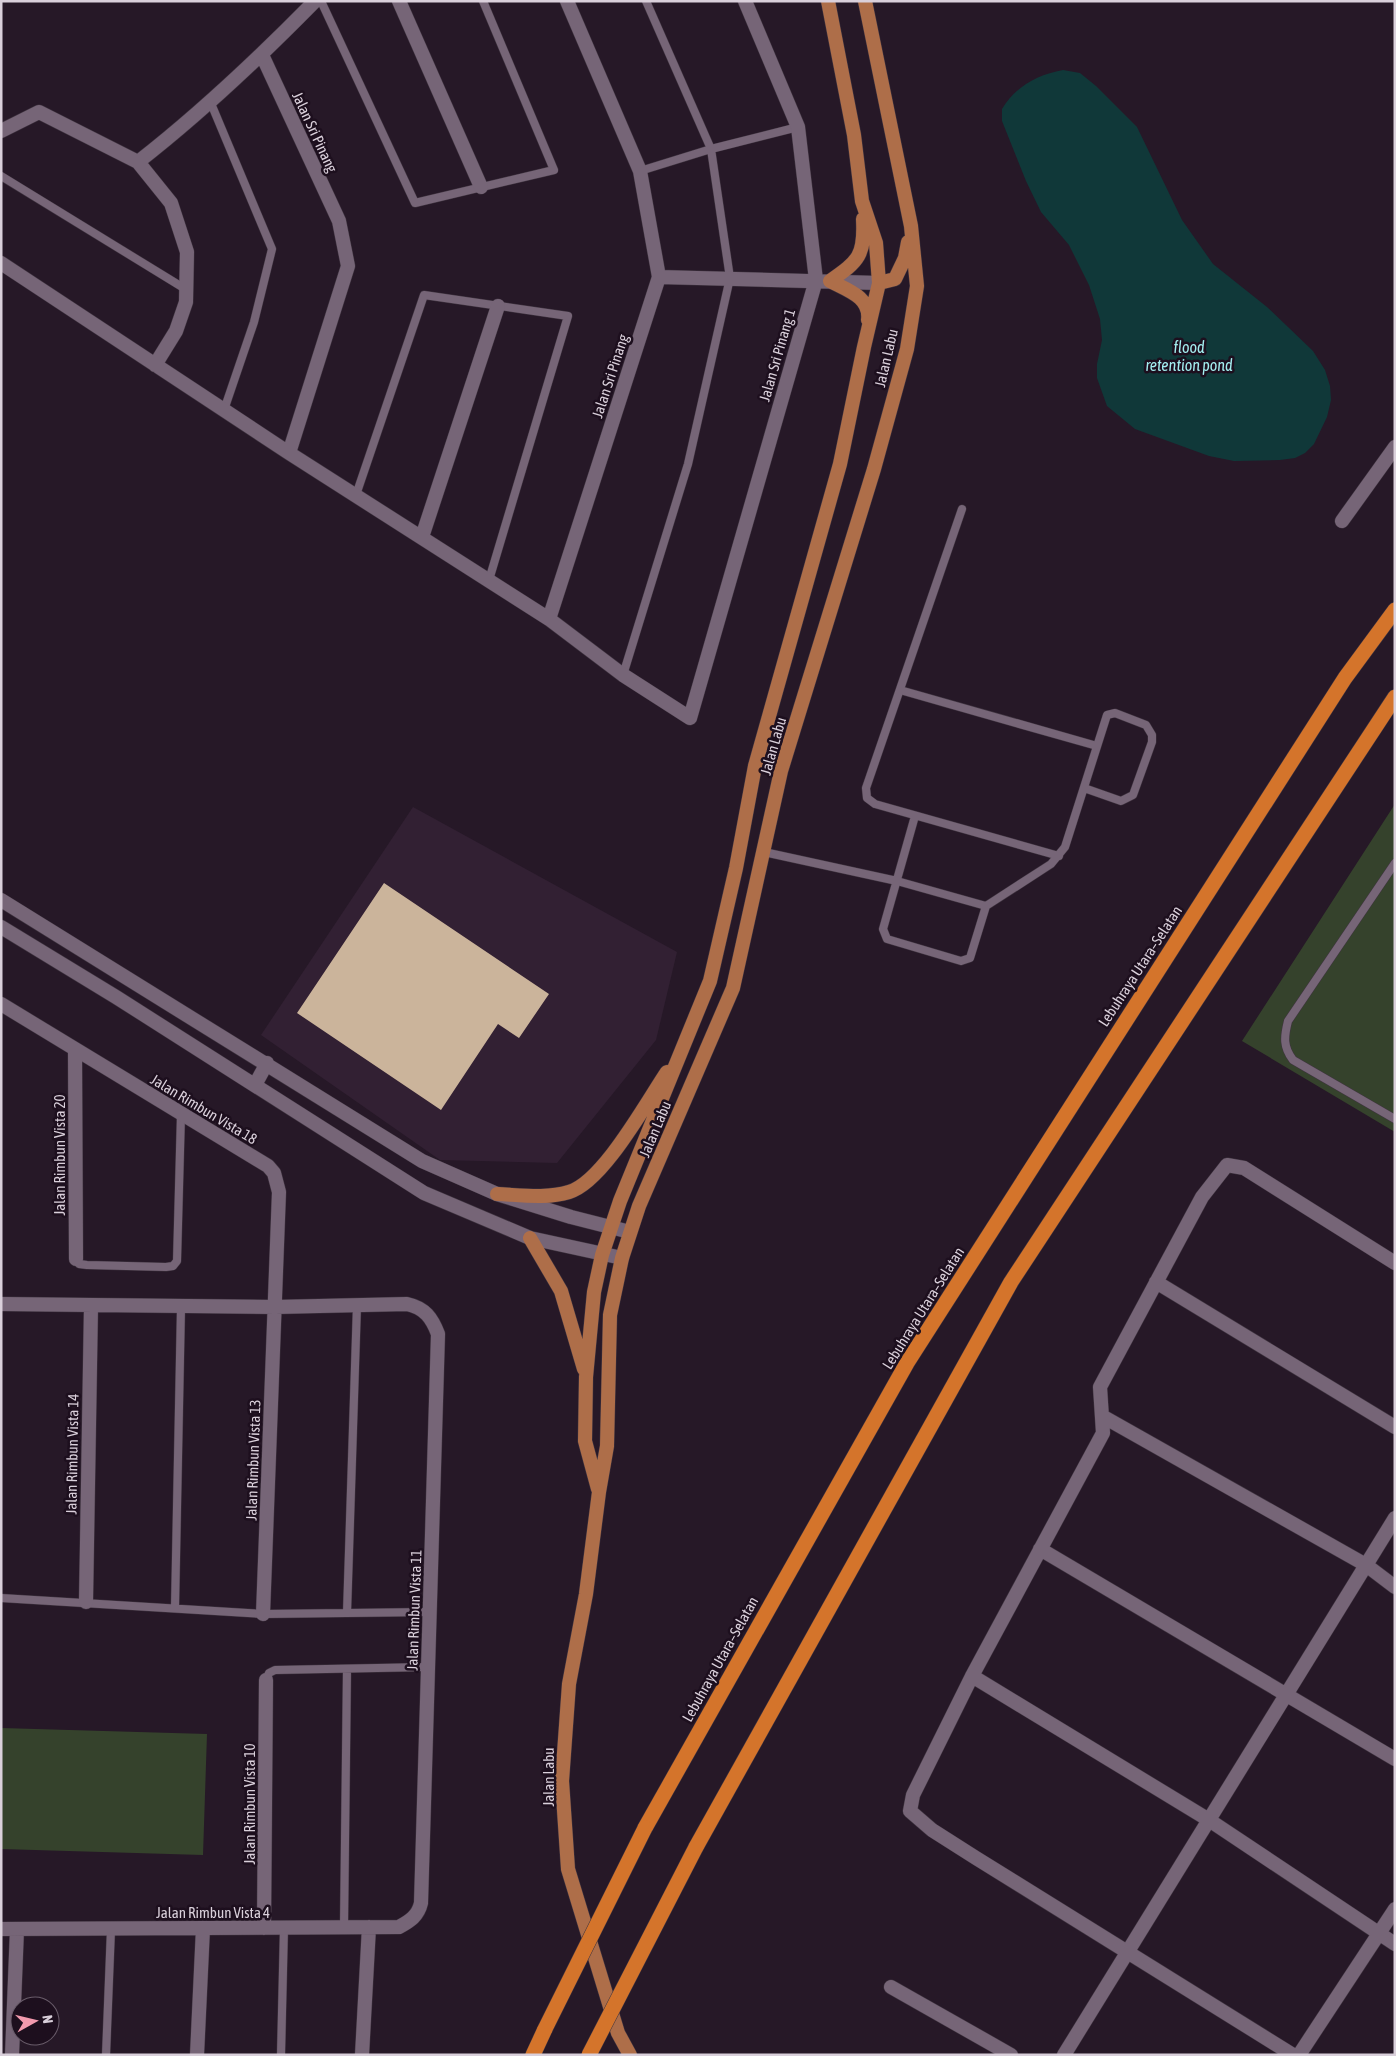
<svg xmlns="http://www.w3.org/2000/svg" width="1396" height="2056" font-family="'Asap Condensed',sans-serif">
  <rect width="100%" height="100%" fill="#261827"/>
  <path fill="#322033" d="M413,807L677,952L656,1040L557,1163L440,1160L261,1035Z"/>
  <path fill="#35422c" d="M1395,804V1132L1242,1041Z
    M1,1728L207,1734L203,1855L1,1849Z"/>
  <path fill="#103839" d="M1063,70L1080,73L1096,86L1137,127L1182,220L1213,264L1267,307L1313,351L1325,370L1330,386L1331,400L1327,417L1314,444L1305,453L1295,458L1280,460L1234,461L1209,456L1135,429L1107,406L1097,378V364L1102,340L1100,319L1089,285L1069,245L1041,212L1026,181L1002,121V109C1016,86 1037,75 1063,70Z"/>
  <path fill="#cbb49b" d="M384,883L549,994L519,1038L498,1024L441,1110L297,1013Z"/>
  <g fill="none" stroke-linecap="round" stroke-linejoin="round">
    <defs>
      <path id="service" d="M321,1L415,203L554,170L483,1
        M210,101L272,249L254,322L224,410
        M640,171L711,149L798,127
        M1,176L187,290
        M356,495L424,295L568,316L489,580
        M962,509L866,788L867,798L875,804L1059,856
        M623,675L688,464L730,278L711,149L646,1
        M900,690L1097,746
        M915,816L883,929L887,939L961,961L970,958L986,906
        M764,852L897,881L986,906L1051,864L1065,847L1107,715L1115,713L1146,725L1152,735V742L1133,795L1121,801L1084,788
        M1395,863L1288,1021C1284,1037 1283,1047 1293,1060L1395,1119
        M76,1259L79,1264L87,1265L166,1267L173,1266L177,1261L181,1114
        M1,1598L263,1614L430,1612
        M175,1608L181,1307
        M347,1613L357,1305
        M266,1680L269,1673L275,1670L428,1667
        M344,1927L347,1669
        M106,2055L111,1929
        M281,2055L284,1927"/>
      <path id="minor" d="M399,1L481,187
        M262,55L339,221L348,266L289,453
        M1,131L39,112L138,162
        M1,263L289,453L549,619L659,277L640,171L567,1
        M659,277L879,283
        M155,365L176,331L186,302L187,252L171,203L138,162C201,113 259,58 315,1
        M1342,521L1395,447
        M422,537L498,306
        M549,619L623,675L690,718L816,280L798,127L745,1
        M1,1004L268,1166L274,1173L279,1192L263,1614
        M75,1050L76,1259
        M1156,1282L1395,1427
        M1,1304L275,1307L407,1304C425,1308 432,1318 438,1334L421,1903C418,1916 410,1921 399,1927L1,1929
        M1102,1416L1366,1565L1395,1587
        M1040,1549L1395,1759
        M86,1602L91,1306
        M972,1676L1209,1820L1395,1944
        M264,1928L266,1680
        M891,1987L1011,2055
        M12,2055L17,1929
        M197,2055L203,1928
        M362,2055L369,1927
        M1064,2055L1395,1518
        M1293,2055L976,1858L932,1830L910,1811L913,1795L972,1676L1103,1433L1100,1387L1202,1197L1227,1165L1244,1168L1395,1263
        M1299,2055L1395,1909"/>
      <path id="tertiary" d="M1,900L422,1161L497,1194L571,1217L630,1232
        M1,927L116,997L424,1193L530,1238L622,1258
        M255,1085L267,1063"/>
      <path id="primary" d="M863,219C865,255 859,261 830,281C847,290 871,297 868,320
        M879,283L895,279L905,258L908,242
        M497,1194C520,1195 547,1199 569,1192C603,1182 646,1103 667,1072
        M530,1238L561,1291L584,1369
        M598,1489L585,1441L586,1377L594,1292L602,1255L620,1201L710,981L736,868L755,766L840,464L864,347L879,283L876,243L862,201L854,135L828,1
        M630,2055L618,2033L568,1869L562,1781L569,1684L586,1594L599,1492L607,1446L610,1315L622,1258L639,1206L733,988L781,771L874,469L907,349L917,286L911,226L865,1"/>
      <path id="motorway" d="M645,1828L907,1363L1345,678L1395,610
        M696,1847L1011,1282L1395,697
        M533,2055L545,2029"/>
    </defs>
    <use href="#service" stroke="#403541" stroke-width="9"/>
    <use href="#minor" stroke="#403541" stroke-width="15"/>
    <use href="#tertiary" stroke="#403541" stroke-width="15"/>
    <use href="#primary" stroke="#403541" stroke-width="15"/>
    <use href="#motorway" stroke="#403541" stroke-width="16"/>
    <use href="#service" stroke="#766577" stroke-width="8"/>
    <use href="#minor" stroke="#766577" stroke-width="14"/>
    <use href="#tertiary" stroke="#766577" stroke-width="14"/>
    <use href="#primary" stroke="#ae6e49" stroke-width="14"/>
    <use href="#motorway" stroke="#d4742b" stroke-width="15"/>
    <defs>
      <path id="motorway-bridge" d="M545,2029L645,1828
        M589,2055L696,1847"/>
    </defs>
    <use href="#motorway-bridge" stroke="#403541" stroke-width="16" stroke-linecap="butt"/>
    <use href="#motorway-bridge" stroke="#d4742b" stroke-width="15"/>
  </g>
  <g text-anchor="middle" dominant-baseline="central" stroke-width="5" stroke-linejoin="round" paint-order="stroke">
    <g font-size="15" fill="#dad0db" stroke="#1d0f1e">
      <text transform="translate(315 132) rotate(65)">Jalan Sri Pinang</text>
      <text transform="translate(777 355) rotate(-74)">Jalan Sri Pinang 1</text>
      <text transform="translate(886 358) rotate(-77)">Jalan Labu</text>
      <text transform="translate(610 376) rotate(-72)">Jalan Sri Pinang</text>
      <text transform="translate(773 746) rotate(-74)">Jalan Labu</text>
      <text transform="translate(1140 966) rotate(-57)">Lebuhraya Utara–Selatan</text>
      <text transform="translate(204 1109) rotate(31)">Jalan Rimbun Vista 18</text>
      <text transform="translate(655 1129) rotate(-67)">Jalan Labu</text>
      <text transform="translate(59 1155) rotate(-90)">Jalan Rimbun Vista 20</text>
      <text transform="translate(923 1308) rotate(-58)">Lebuhraya Utara–Selatan</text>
      <text transform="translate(72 1454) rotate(-89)">Jalan Rimbun Vista 14</text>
      <text transform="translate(253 1460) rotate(-88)">Jalan Rimbun Vista 13</text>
      <text transform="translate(414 1610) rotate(-88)">Jalan Rimbun Vista 11</text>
      <text transform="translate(720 1659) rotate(-61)">Lebuhraya Utara–Selatan</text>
      <text transform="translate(548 1777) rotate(-90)">Jalan Labu</text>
      <text transform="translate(249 1804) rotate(-90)">Jalan Rimbun Vista 10</text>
      <text x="213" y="1912">Jalan Rimbun Vista 4</text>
    </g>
    <g font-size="16" font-style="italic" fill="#a3eff0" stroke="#1d0f1e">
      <text x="1189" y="347">flood<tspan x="1189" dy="18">retention pond</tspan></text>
    </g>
  </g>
  <rect width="1396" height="2056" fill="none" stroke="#dad0db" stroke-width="5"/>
  <g transform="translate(35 2021) rotate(82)"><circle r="24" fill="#1d0f1e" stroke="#695c6a"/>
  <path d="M0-4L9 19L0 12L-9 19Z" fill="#f29aae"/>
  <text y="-8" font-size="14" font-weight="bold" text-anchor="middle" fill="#dad0db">N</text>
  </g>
</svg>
